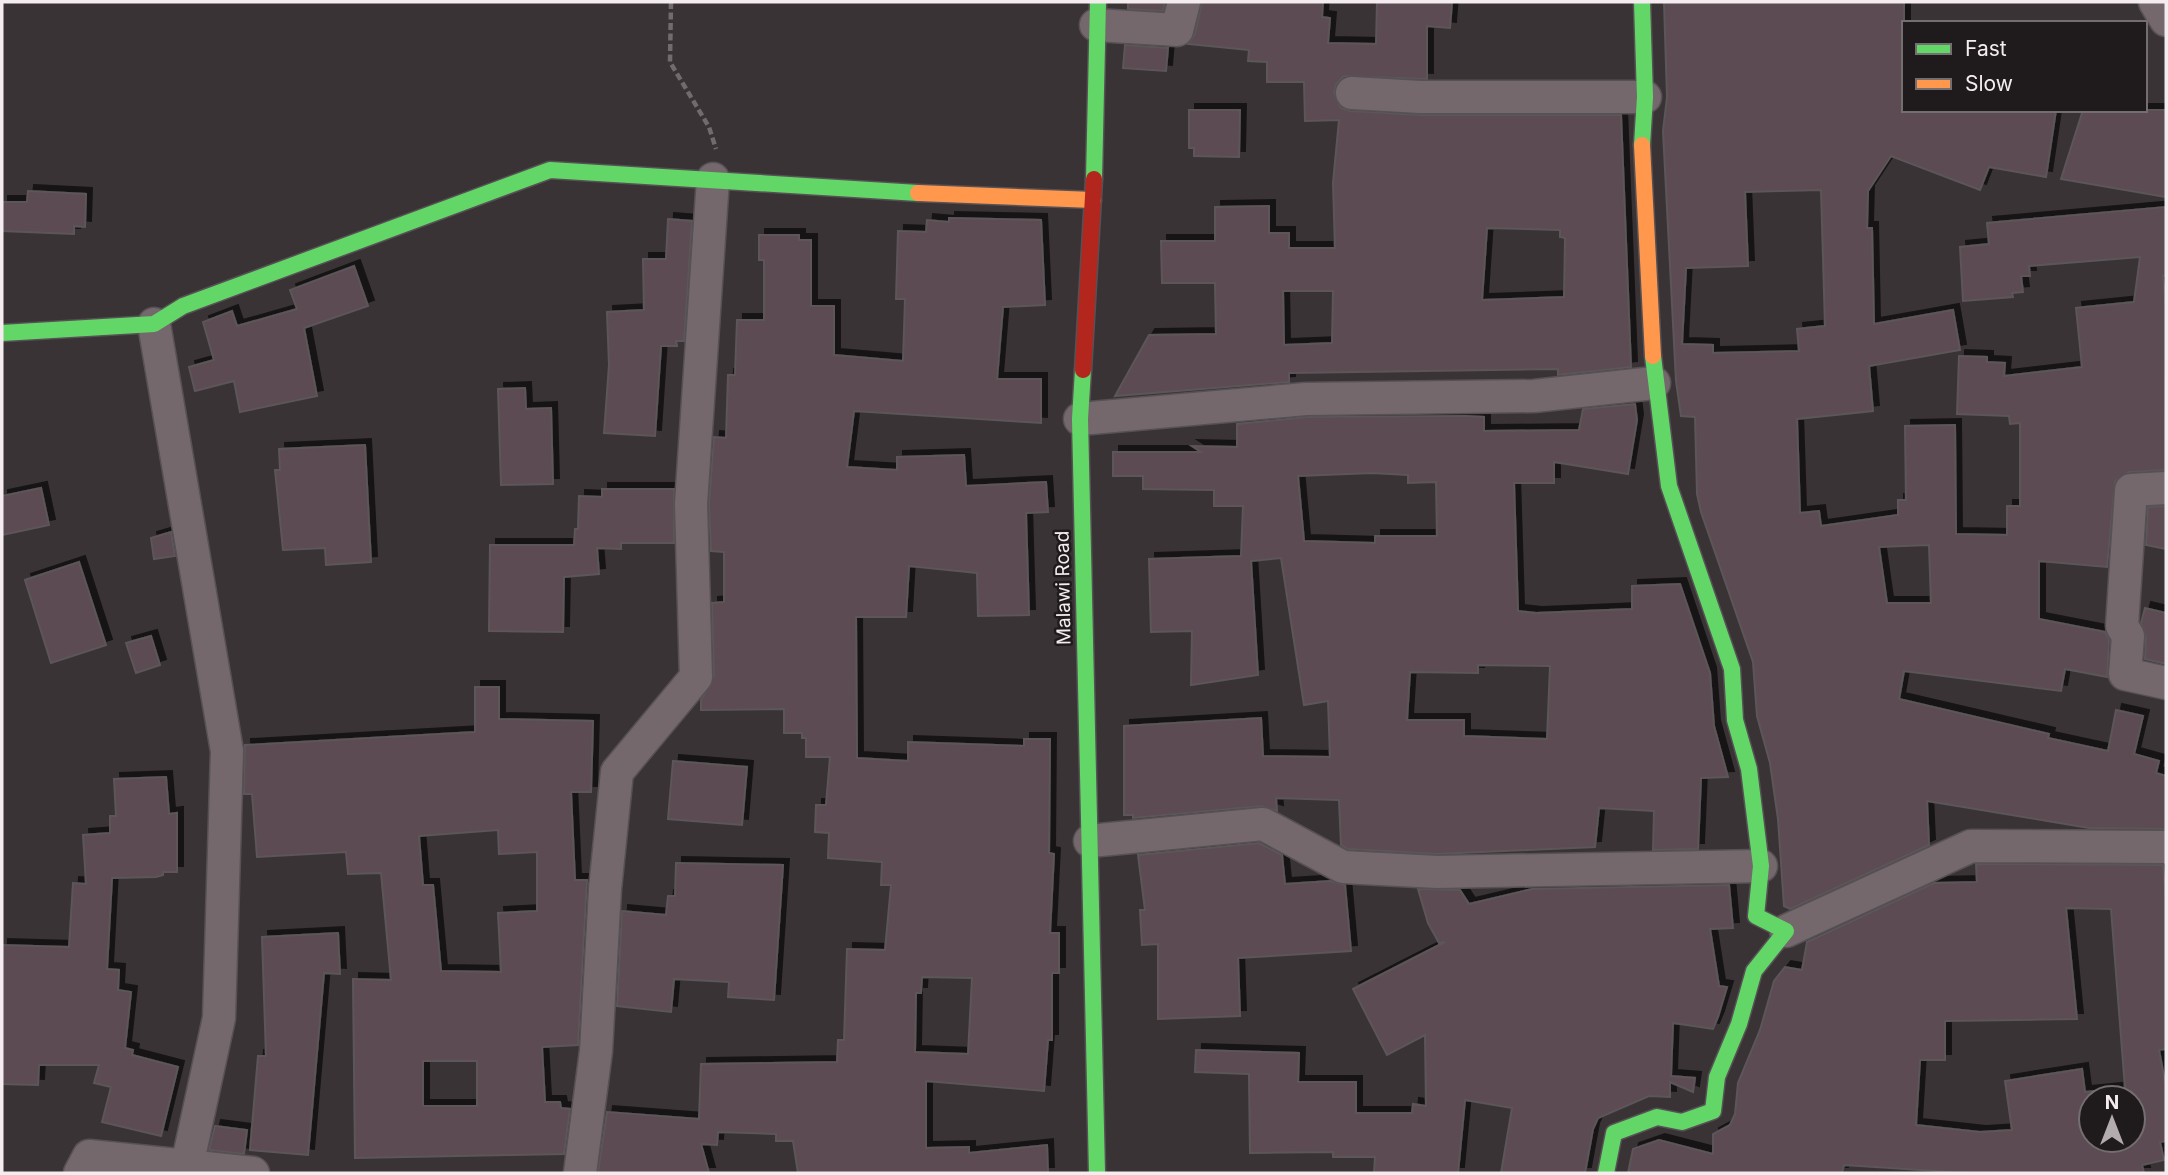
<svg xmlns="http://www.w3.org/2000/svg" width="2168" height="1175" font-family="Inter,sans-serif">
  <defs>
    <filter id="shadow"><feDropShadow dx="6" dy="-6" stdDeviation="0" flood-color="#0009"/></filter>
  </defs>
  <rect width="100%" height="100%" fill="#393336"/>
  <path fill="#5c4b53" stroke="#5b5658" stroke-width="2" fill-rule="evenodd" filter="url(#shadow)" d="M1128,2H1165L1163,11L1128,9Z
    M1202,2H1323L1322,17L1330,18L1328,43L1376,44L1377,2H1452L1450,28L1427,26V79L1344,76L1336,84L1334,93L1341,108L1350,111L1420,115H1621L1631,367L1558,375V369L1289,373V382L1115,396L1149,335L1216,334L1215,283H1162L1161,241H1215V207L1269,206V233H1289V248H1335L1333,183L1339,120L1305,121L1304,82H1267V62L1248,61L1249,50L1188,44L1195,34ZM1487,228L1560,230V237L1565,238L1564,297L1482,300ZM1283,291H1333L1332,343L1284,345Z
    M1664,2H1904V110H2056L2046,177L1989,167L1980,190L1891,156L1868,191L1867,228H1872L1874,324L1953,310L1960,350L1869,366L1873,411L1797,419L1800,513L1819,511L1821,526L1898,515V500H1906L1905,426L1955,425L1956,534L2007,535V506H2020V423L2010,424L2009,416L1957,414L1959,356L1987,357V362L2005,363L2004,376L2082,367L2076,308L2134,302L2140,257L2029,266L2030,276H2021L2023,292L2012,293L2013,297L1963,301L1960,247L1989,244L1987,223L2166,207V276H2163L2166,308L2165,470L2129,472L2115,481L2107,567L2039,561V619L2105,632L2109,640L2107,677L2065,669L2061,691L1904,671L1899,699L2049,734L2048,738L2108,751L2116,710L2143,716L2134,754L2159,761L2156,773L2166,776V829L2089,828L1927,801L1929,845L1790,909L1784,906L1778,819L1770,763L1757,716L1753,662L1701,512L1697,494L1695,417L1681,416L1676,381L1663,131L1667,97ZM1821,190L1825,326L1797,329L1799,351L1713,353V345L1682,344L1686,268L1748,266L1745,192ZM1929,545L1931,603H1887L1879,547Z
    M1125,45L1168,48L1166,71L1123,68Z
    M1189,110H1240L1239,157L1194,156V148H1189Z
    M2083,110H2166V197L2061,179Z
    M28,191L86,194L85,227L74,226V234L2,231V202H27Z
    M949,218L1041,220L1045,305L1003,307L997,379H1041V423L854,411L847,467L897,470V457L964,455L966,486L1046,482L1048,512L1026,513L1029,615L978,616L977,573L909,566L906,617H856L857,758L908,761V742L1024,746V739H1050L1049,853L1054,854L1050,933H1059V973H1052V1040H1048L1044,1091L926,1081V1148L969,1147V1153L1047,1145L1048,1173H798L793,1141H776V1134L718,1132L717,1145L701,1144L709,1173H598L607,1112L699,1119L701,1064L837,1062L838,1040H844L847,949L885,950L891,885H881L882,862L828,858L829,833L815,832L816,805H826L830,757H806V738H802V733H784V709L701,710V700L714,676L712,603L724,602V552L711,551L709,504L714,437L726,438L728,375H735L737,320H764V260H759V235H799V240H811V306H834V355L903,361L905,299H896L898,231L926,232L927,220L949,222ZM922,977L972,978L968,1054L915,1052L916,993H921Z
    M668,219L692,221L684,341H676L677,346H661L655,436L604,433L609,365L607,312L644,310L643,259H666Z
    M354,266L368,306L304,328L317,396L240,412L234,381L195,391L189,367L214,360L203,322L232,311L237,326L297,309L290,290Z
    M525,388L526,409L551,408L553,484L501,485L498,389Z
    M1635,404L1637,420L1628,474L1554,462V483H1514L1518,611L1536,613L1632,609V586L1680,584L1710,673L1714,726L1728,777L1701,778L1698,849L1653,850L1654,811L1599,808L1595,847L1437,854L1348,849L1341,845L1339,800L1276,798L1277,811L1261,806L1133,818V815H1124V726L1261,718L1263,756L1330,757L1328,701L1304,705L1281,558L1251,561L1258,675L1191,685L1192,631L1151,632L1149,559L1241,556L1243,506H1214V490L1143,489V476H1113V452H1201L1192,446L1237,447V424L1307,417L1466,416L1484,417V431L1579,430L1583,409ZM1372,473L1408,475V483L1436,482L1437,536H1375V543L1304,541L1298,476ZM1478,665L1550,666L1547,739L1464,736V720H1407L1410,672L1478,673Z
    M365,445L371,562L326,565L325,548L283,550L275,470H280L279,449Z
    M41,488L49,525L2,535V496Z
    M602,489H674V543H621V549L597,548L599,574L564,577L563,632L489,631L490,545H574L575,529H578L579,496L602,497Z
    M2166,506V549L2146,545L2148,507Z
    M171,532L175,556L154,559L151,538Z
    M79,562L106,645L51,663L25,580Z
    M2145,608L2166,613V664L2145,659L2146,637L2141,623Z
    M151,636L160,665L136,673L126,643Z
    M475,687H499V719L593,721L591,792H571L575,880H587L578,1045L542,1047L545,1102H560L561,1108L570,1109L564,1154L355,1158L353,979L391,980L381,873L348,874L346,852L257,857L252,794H244L245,745L475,732ZM498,830L499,854L537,852V911L498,913L501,972L441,971L433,885H423L419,836ZM423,1061H477V1106H423Z
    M673,761L747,767L742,825L668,819Z
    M166,777L169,814L177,813V872H163V875L156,877L112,878L107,969L119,970L118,990L131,992L125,1048L133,1050L132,1055L178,1067L161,1136L102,1122L111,1087L94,1083L99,1065H39L38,1085L2,1084V945L69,947L73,883L86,884L83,835L110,833V816H116L114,779Z
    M1259,843L1282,855L1285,884L1330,881L1345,885L1351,951L1238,958L1240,1016L1158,1019V944L1142,945L1140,910H1145L1138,855Z
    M676,863L783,865L774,1000L728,997L729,982L674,979L671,1012L617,1006L622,911L666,915L668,896H675Z
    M1976,864L2163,865L2166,901V1049L2159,1050L2166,1087V1141L2160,1142L2164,1160L2142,1165L2144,1173H1967L1844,1165L1842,1173H1628L1633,1149L1659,1140L1713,1154V1134L1730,1125L1735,1114L1738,1083L1760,1030L1774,981L1785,967L1802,970L1807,942L1934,883L1977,882ZM2066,908L2111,909L2125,1088L2085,1092L2082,1069L2005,1081L2012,1130L1980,1132L1916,1125L1920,1060H1945V1021L2077,1019ZM2091,1098H2133V1140H2091Z
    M1729,885L1733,928L1710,929L1719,986L1727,987L1718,1017L1713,1029L1673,1023L1671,1076L1695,1078L1693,1092L1670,1082V1097L1649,1096L1598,1118L1593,1129L1585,1173H1501L1512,1108L1465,1100L1458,1173H1374L1375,1157H1333V1152L1250,1153L1249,1074L1195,1072L1196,1050L1299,1053L1298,1082H1356V1113H1412L1413,1104L1426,1106L1425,1035L1387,1055L1353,989L1445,942L1439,943L1428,923L1418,889L1460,890L1469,904L1532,889Z
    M338,933L340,974L324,973L308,1155L250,1150L258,1056H266L262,937Z
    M215,1126L247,1130L244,1154L209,1150Z"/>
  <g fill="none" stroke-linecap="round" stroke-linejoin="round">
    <defs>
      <path id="street" d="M2155,2L2166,20
        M1096,25L1177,30L1184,2
        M1352,93L1420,97H1645
        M1080,419L1306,399L1534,396L1654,383
        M2166,488L2131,490L2122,626L2128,636L2125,674L2166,683
        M1090,841L1263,824L1343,867L1437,872L1761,866
        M1786,931L1971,846L2166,847
        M187,1166L253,1173
        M80,1173L89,1156L187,1166L219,1018L227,751L154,324
        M580,1173L596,1051L605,889L617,772L696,677L691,504L713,179"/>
      <path id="fast" d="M1642,145L1645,97L1642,2
        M1094,179L1098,2
        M2,333L154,324L183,306L550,170L918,193
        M1083,370L1080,419L1097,1173
        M1606,1173L1614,1133L1657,1117L1682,1122L1713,1111L1717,1077L1739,1024L1754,971L1786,931L1756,916L1761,866L1749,769L1735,720L1732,669L1669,486L1653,356"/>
      <path id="slow" d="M1642,145L1653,356
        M918,193L1093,200"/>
      <path id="jam" d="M1083,370L1094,179"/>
    </defs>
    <use href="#street" stroke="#565154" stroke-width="35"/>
    <use href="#fast" stroke="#565154" stroke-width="19"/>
    <use href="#slow" stroke="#565154" stroke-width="19"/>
    <use href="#jam" stroke="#565154" stroke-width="19"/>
    <path stroke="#726a6d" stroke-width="4.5" stroke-dasharray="7 3.5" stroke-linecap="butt" d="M671,2L670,62L709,127L716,149"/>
    <use href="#street" stroke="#74686d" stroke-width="32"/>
    <use href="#fast" stroke="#63d668" stroke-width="16"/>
    <use href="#slow" stroke="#ff974d" stroke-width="16"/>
    <use href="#jam" stroke="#b3261e" stroke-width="16"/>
  </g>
  <g text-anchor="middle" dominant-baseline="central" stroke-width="5" stroke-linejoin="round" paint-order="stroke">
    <g font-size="19" fill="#f4ecef" stroke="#1f1a1c">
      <text transform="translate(1063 588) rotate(-91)">Malawi Road</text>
    </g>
  </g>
  <rect width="2168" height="1175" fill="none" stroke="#f4ecef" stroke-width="7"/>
  <rect x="1902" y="21" width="245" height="91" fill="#1f1a1c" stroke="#746e70" stroke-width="2"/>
  <rect x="1916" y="44" width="35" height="10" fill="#63d668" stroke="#746e70" stroke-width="2"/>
  <text x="1965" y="56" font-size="21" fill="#f4ecef">Fast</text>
  <rect x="1916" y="79" width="35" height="10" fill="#ff974d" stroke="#746e70" stroke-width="2"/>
  <text x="1965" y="91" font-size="21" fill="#f4ecef">Slow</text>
  <g transform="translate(2112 1119)"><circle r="33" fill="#1f1a1c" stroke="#746e70" stroke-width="2"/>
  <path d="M0-5L12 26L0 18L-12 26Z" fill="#b3abae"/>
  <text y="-10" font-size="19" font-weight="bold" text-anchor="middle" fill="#f4ecef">N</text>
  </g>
</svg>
